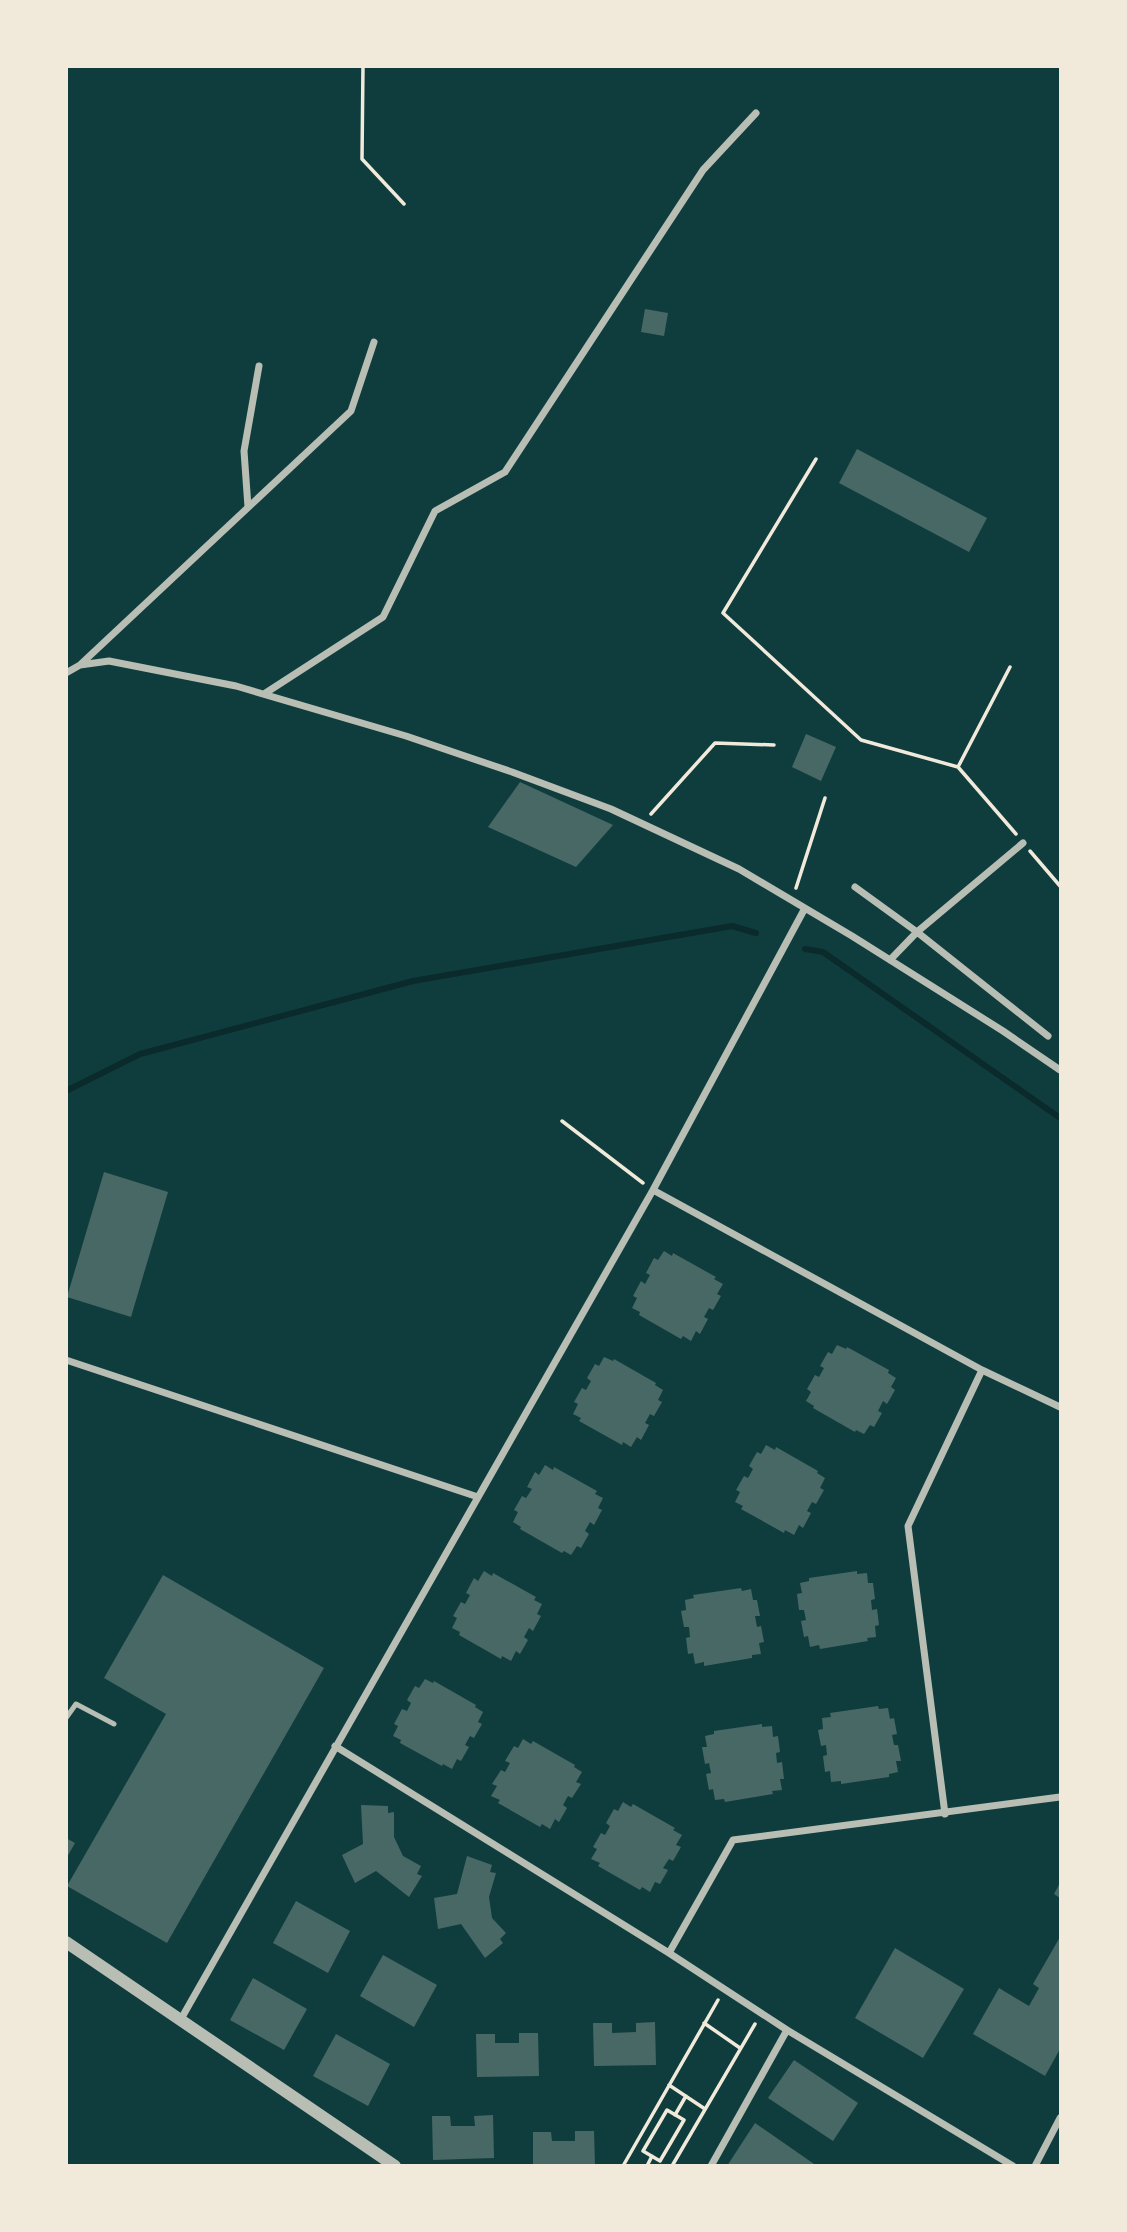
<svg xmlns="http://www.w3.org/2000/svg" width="1127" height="2232" font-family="Ubuntu,sans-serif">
  <rect width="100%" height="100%" fill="#0f3d3e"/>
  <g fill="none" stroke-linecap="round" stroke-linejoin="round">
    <path stroke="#0a2a2b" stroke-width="6" d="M805,949L823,952L1060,1118
      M66,1091L140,1054L413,981L732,926L756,933"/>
  </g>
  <path fill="#486865" d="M645,309L668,313L664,336L641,332Z
    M857,449L987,518L969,552L839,483Z
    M806,734L836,747L821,781L792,767Z
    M520,782L613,825L576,867L488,827Z
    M104,1172L168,1192L131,1317L67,1297Z
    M664,1251L672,1256L673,1253L716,1277L714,1279L723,1284L717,1294L721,1296L713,1310L709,1308L704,1317L708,1319L700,1334L696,1331L691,1341L683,1336L681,1339L639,1315L640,1312L632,1308L637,1298L633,1296L641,1281L645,1284L650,1275L646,1273L654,1258L658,1260Z
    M837,1345L846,1349L847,1347L889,1370L888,1373L896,1378L891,1387L895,1390L887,1404L883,1401L878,1411L882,1413L874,1427L870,1425L864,1434L856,1430L855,1432L813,1408L814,1406L806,1401L811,1392L807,1389L815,1375L819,1377L824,1368L820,1366L828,1352L832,1354Z
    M604,1357L613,1361L614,1359L656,1383L655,1385L663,1390L658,1400L662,1402L654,1416L650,1414L645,1423L649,1425L641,1440L637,1437L631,1447L623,1442L622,1445L579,1421L581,1418L573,1414L578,1404L574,1402L582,1388L586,1390L591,1381L587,1378L595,1364L599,1366Z
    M766,1445L775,1450L776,1447L818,1471L817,1473L825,1478L820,1488L824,1490L816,1504L812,1502L807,1511L811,1513L803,1528L799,1525L794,1535L785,1530L784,1533L741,1509L743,1506L735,1502L740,1492L736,1490L744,1476L748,1478L753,1469L749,1466L757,1452L761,1454Z
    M545,1465L553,1470L554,1467L597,1491L595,1494L603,1498L598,1508L602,1510L594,1525L590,1522L585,1531L589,1534L581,1548L577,1546L571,1555L564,1551L562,1553L520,1529L521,1527L513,1522L518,1512L514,1510L522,1496L526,1498L532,1489L527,1487L535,1472L539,1475Z
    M484,1571L492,1576L493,1573L536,1597L534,1600L542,1604L537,1614L541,1616L533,1631L529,1628L524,1637L528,1640L520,1654L516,1651L511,1661L502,1656L501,1659L459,1635L460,1632L452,1628L457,1618L453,1616L461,1602L465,1604L470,1595L466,1593L474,1578L478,1581Z
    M857,1571V1574L867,1573L868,1583H873L875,1599L871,1600L872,1610L877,1609L879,1625L875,1626L876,1637L867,1638L868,1641L820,1649L819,1645L810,1647L808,1636L804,1637L801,1621L806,1620L804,1610H799L797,1594L802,1593L800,1583L809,1581V1578Z
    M163,1575L324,1668L167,1943L67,1886L166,1714L104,1678Z
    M741,1588L742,1591L751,1589L753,1600H757L760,1616H755L757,1627L761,1626L764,1642L759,1643L761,1654L752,1655V1658L704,1666V1662L695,1664L693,1653L688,1654L686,1638L690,1637L689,1627H684L681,1611L686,1610L685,1600L694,1598L693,1595Z
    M425,1679L433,1683L434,1681L476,1705L475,1707L483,1712L478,1722L482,1724L474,1738L470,1736L465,1745L469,1747L461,1761L457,1759L452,1769L443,1764L442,1766L400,1743L401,1740L393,1736L398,1726L394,1724L402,1709L407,1711L411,1703L407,1700L415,1686L419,1688Z
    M878,1706L879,1709L888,1708L890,1719L894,1718L897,1734L892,1735L894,1745H898L901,1761H896L898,1772L889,1774V1777L841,1784V1781L831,1782L830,1771L825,1772L823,1756L827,1755L826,1745L821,1746L818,1730L823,1729L822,1718L831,1717L830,1713Z
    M762,1724V1727L772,1726L773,1737L778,1736L780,1752L776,1753L777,1763L782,1762L784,1779H780L782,1790L772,1791L773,1794L725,1802L724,1799L715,1800L713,1789L709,1790L706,1774L711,1773L709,1763L705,1764L702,1747H707L705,1736L714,1734V1731Z
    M523,1739L531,1744L533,1741L575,1765L574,1767L582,1772L576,1782L581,1784L572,1798L568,1796L563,1805L567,1808L559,1822L555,1819L550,1829L542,1824L540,1827L498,1803L500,1800L491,1796L497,1786L492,1784L501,1770L505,1772L510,1763L505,1761L514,1746L518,1748Z
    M623,1802L631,1807L633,1804L675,1828L673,1830L682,1835L676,1845L681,1847L673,1861L669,1859L663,1868L668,1870L660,1884L655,1882L650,1892L642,1887L640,1890L598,1866L600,1863L591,1859L597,1849L593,1847L601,1833L605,1835L610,1826L606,1823L614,1809L618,1811Z
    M361,1805L388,1806V1813L394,1812V1837L403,1856L421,1866L417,1874L422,1876L409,1897L376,1871L355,1883L342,1855L363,1844Z
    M66,1838L75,1843L66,1859Z
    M467,1856L492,1865L490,1872L496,1873L489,1897L492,1918L506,1933L500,1939L503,1943L485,1958L461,1924L438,1929L434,1898L457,1894Z
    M1060,1883V1898L1054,1894Z
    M296,1901L350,1931L328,1973L273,1943Z
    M1060,1937V2049L1045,2076L973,2034L999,1988L1029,2006L1039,1988L1033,1984Z
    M895,1948L964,1989L923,2058L855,2018Z
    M383,1955L437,1985L414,2027L360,1996Z
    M253,1978L307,2009L284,2050L230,2020Z
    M655,2022L656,2065L594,2066L593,2023H612V2033L636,2032V2023Z
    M519,2033H538L539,2076L477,2077L476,2034H495V2043H519Z
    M336,2034L390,2064L368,2106L313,2076Z
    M794,2060L858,2103L833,2141L768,2098Z
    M493,2115L494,2158L433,2160L432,2116H450L451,2126H475L474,2116Z
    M755,2123L817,2166H727Z
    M575,2131H594L595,2166H533V2132H551L552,2141H575Z"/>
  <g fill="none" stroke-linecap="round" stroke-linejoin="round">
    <path stroke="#f1e9da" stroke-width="3.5" d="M363,66L362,159L404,204
      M816,459L723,613L861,740L958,767L1016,834
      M958,767L1010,667
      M651,814L715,743L774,745
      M1030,851L1060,886
      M796,888L825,798
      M562,1121L643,1183
      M704,2023L740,2048
      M669,2085L705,2109
      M667,2110L684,2120L660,2161L643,2151Z
      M675,2115L686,2096
      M623,2166L718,2000
      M647,2166L652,2156
      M672,2166L755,2024"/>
    <path stroke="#b8beb3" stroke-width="5" d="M66,1718L76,1704L114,1724"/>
    <path stroke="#b8beb3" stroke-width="7" d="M248,507L244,451L259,366
      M81,664L351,411L374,342
      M66,673L80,665L109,661L236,686L406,736L512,772L611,809L739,869L852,936L1003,1031L1060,1070
      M264,694L383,617L435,511L505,472L703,170L756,113
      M855,887L917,932L1023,843
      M890,960L917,932L1048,1036
      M653,1190L982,1370L1060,1407
      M66,1360L478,1497
      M335,1746L669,1953L787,2030L1013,2166
      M945,1814L908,1526L982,1370
      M669,1953L733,1840L1060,1797
      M181,2019L653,1190L805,908
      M711,2166L787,2030
      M1035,2166L1060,2118"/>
    <path stroke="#b8beb3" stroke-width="12" d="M66,1942L395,2166"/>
  </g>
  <rect width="1127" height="2232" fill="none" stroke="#f1e9da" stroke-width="136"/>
</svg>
